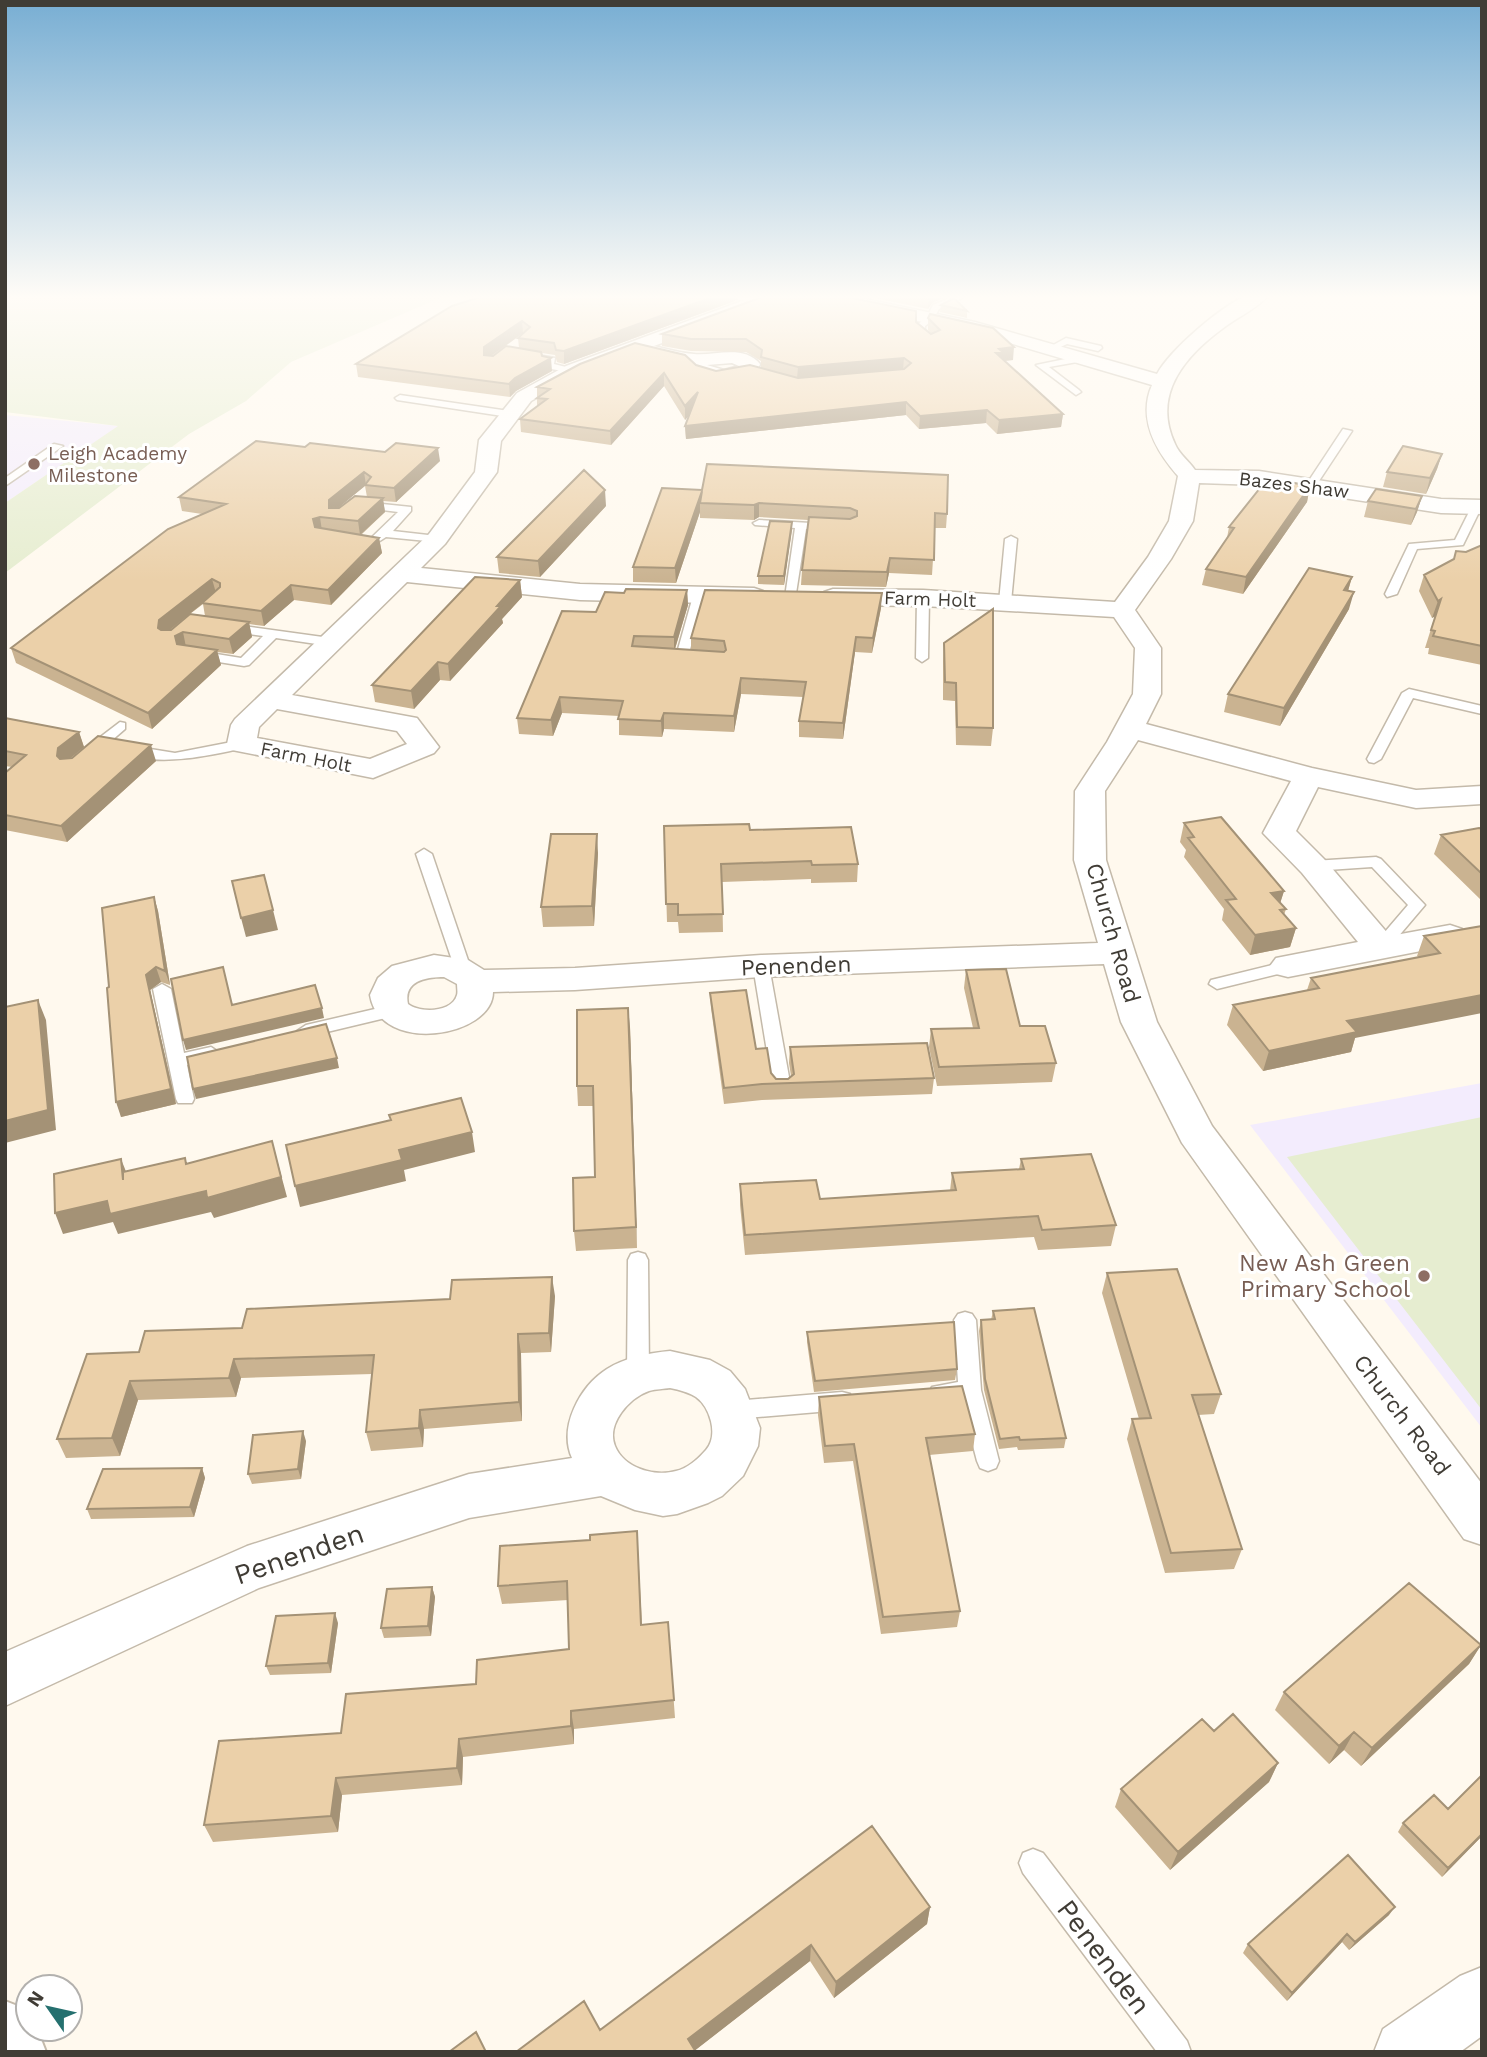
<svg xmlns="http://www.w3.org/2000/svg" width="1487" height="2057" font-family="'Work Sans',sans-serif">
  <rect width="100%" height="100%" fill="#fff9ee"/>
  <path fill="#f3ecfd" d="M5,415L119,426L5,503Z
    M1482,1083V1428L1250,1125Z"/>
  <path fill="#e6edd0" d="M5,294H449L291,362L246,401L189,434L5,573V503L118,426L5,412Z
    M1482,1117V1410L1287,1157Z"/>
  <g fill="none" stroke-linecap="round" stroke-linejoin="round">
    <defs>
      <path id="lane" d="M722,294H736L760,302L756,305Z
        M957,295L964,297L939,309L933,320L925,326V331L936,342L929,344L917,332V325L927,317L933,305Z
        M1066,338L1101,346L1102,348L1098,351L1067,344L1050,352L1046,349Z
        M537,355L555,358L554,364L578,370L573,373L546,368V362L532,358Z
        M1080,356L1083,357V361L1049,367L1079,390L1081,392L1076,395L1036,365Z
        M400,395L509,411L514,414L509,417L397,400L395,398Z
        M1343,429L1352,431L1315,487H1307L1306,485Z
        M54,444L63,446L5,486V478Z
        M363,502L411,507V511L393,531L437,536L443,539L437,542L386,537L372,546L353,543V539H370L398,512L359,507V503Z
        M1472,506L1481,508L1463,545L1417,549L1397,594L1387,597L1385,594L1409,544L1455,540Z
        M759,520L829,524L835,527L829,530L806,529L795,600L785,597L795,528L755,525L753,523Z
        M1011,536L1017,539L1011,602L1005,606L999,602L1005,539Z
        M699,592L705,596L687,660L686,663H676L675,660L693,596Z
        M923,594L929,598L928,658L922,662L916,658L917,598Z
        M229,624L330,638L336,642L330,646L276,638L249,665L244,666L193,658L192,655L198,651L241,658L263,636L225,631L223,628Z
        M1409,689L1482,706V714L1413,698L1381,759L1374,763L1369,762L1367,759L1402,693Z
        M120,722L125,723V729L96,754H86V748Z
        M242,740L249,744L247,747C218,754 149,770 125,750L132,746L175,753Z
        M424,849L432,854L472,972L470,976H458L456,972L416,854Z
        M1376,857L1381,859L1425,905L1386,951L1380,952L1372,947L1408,905L1372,867L1313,871L1305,866L1313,861Z
        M761,961L769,966L791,1088L788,1092H776L773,1088L753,966Z
        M1288,961L1296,966L1294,970L1217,989L1209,984L1211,980Z
        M162,984L171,989L184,1053L211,1047L220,1053L217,1057L187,1065L194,1099L192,1103H178L176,1099L153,989Z
        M392,1005L401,1011L398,1015L306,1037L297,1031L306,1025Z
        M638,1252L645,1254L648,1260L649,1374L646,1380L638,1383L630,1380L627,1374L628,1260L631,1254Z
        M965,1312L972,1314L976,1320L981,1390L999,1461L996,1468L988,1471L980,1468L977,1461L961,1400L940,1402L932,1399L929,1393L932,1387L958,1382L954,1320L958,1314Z
        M842,1392L850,1394L853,1401L850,1408L842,1410L734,1419L726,1417L723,1410L726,1403L734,1401Z
        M1033,1849L1043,1853L1187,2041L1191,2052H1157L1023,1873L1019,1863L1023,1853Z"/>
      <path id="street" d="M768,294H803L800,298L761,306L654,346C667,349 680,353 694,354C715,356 744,344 760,364C753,388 696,387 688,365L635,354L580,374L531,401L501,441L497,472L445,544L421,568L580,584L754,588L763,591L767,596L763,601L754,604L580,600L407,582L292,695L417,718L439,747L434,753L373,778L232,750L227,744L231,725L235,719L429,534L475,472L479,440L517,393L566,366L750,298ZM732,363L739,366L724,370L707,365ZM277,709L397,731L407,744L370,759L257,738L259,727Z
        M816,294H841L975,322L1157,374C1170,350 1222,305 1248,295C1254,293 1263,294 1270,294C1259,307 1240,316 1226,326C1187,354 1151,393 1175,444C1179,454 1189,461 1195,470L1259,471L1441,499L1482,500V514L1441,513L1259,485L1199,483L1193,521L1171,559L1135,610L1161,648V694L1146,724L1312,768L1416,790L1482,786V804L1416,808L1318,787L1296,831L1324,859L1390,936L1450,925L1462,929L1467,936L1462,943L1288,977L1276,974L1270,966L1276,958L1358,942L1302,873L1263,833L1291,781L1138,740L1105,791L1106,860L1157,1022L1212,1126L1482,1484V1545L1464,1539L1182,1143L1121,1022L1104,964L761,977L575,990L493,992C493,1037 380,1056 370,995L378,978L392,966L434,955L468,960L484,970L575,968L761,955L1098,943L1074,860L1075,791L1107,742L1133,694L1135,648L1114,617L923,606L833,605L824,602L820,597L824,592L833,589L923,590L1115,602L1148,557L1169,521L1178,476C1156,451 1137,419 1152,385L972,332L834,304ZM444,977L457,984C457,988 458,992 457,995C452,1013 419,1013 408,1004C403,981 426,977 444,977Z
        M670,1351L710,1360L730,1371L745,1389L760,1428L758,1446L743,1476L722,1496L708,1503L677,1514L663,1516L635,1510L601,1496L469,1518L259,1588L5,1706V1652L247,1546L469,1474L572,1458C558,1427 580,1386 607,1369C626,1357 649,1353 670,1351ZM670,1388C680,1390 688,1392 696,1397C710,1407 719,1435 706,1450C699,1458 687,1469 676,1471C654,1477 624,1468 615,1446C606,1424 629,1398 649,1391C656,1389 664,1389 670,1388Z
        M1482,1967V2036L1460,2052H1374L1383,2029L1460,1976Z"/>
      <path id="secondary" d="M5,2001L28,2010V2029H37L46,2052H5Z"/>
    </defs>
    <use href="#lane" stroke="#c4baaa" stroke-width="3"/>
    <use href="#street" stroke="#c4baaa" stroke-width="3"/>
    <use href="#secondary" stroke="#c4baaa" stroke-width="4"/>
    <use href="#lane" fill="#fff" fill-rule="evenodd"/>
    <use href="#street" fill="#fff" fill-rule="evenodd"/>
    <use href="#secondary" fill="#fff" fill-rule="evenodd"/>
  </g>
  <path fill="#cab391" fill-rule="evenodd" d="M490,294H735V301L564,364L557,362L555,355L542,353L552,371L516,391L510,397L358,377L356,364ZM523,333L518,338L519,348L492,356Z
    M855,294H945V297L932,303L928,309Z
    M941,305L967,311V318L940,312Z
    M928,318L1013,360L1004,361L1063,414L1061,427L997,434L986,423L919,429L906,415L686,439L685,426L690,414L685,420L664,386L611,445L521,432L520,419L537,406V387L696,365L716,371L761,368V361L746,352L691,351L662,346V334L916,322L931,334L928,330Z
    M1442,454L1437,469L1426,494L1383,487L1387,472Z
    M440,461L396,502L383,501L385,512L361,535L379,538L382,553L331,605L294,600L264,626L249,624L252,637L233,654L217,652L221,665L152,729L16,663L11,648L202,514L182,511L179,497ZM365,486L367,497L338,508L351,497ZM203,604L205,616L190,614Z
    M1310,486L1307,502L1243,594L1202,585L1206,569L1227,538L1229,527Z
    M662,488L947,514L946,528H935L932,575L889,573L886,587L801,585L802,570L808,520L759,517L754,520L700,518V512L676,583L633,582V567Z
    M1422,496L1417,512L1411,525L1364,517L1368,501Z
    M606,506L540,577L499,573L497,557Z
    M792,522L784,585L758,584V576Z
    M1482,545V665L1428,654L1429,648H1425L1435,616L1432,618L1419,591L1424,575Z
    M1352,577L1348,591L1349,609L1280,726L1224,712L1228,694Z
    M520,580L522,597L502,619L503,623L450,681L440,680L414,709L375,702L372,685Z
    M687,590L688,605L675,649L691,650V638L881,608L872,653L855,652L843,739L799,737V721L803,697L741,694L734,732L664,729L662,737L619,735V716L562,713L553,736L519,734L517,718L596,612L624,593Z
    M944,643L993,728L991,746L956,745L955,701L943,700V661Z
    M5,718L79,732L84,747L71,758L156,761L67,842L5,830V773L12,767L5,766Z
    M1184,823L1284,891L1280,903L1286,909L1284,915L1296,928L1290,947L1250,955L1222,920L1224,909L1184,857L1186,850L1180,842Z
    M664,826L750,830L858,864L857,882L811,883V879L722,882L723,932L679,933L678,922H667Z
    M1482,829V901L1434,854L1441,835Z
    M598,853L594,926L543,927L541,907Z
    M154,897L158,911L170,985L161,982L150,990L176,1104L121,1117L109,987Z
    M1482,926L1355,1038L1351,1052L1263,1071L1227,1025L1233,1005L1307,990L1311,978L1419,957L1417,956L1424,936Z
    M966,970L1056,1063L1052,1082L937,1086L929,1047L931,1029L973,1028L964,988Z
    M710,993L756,1049L771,1073L776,1079H788L791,1076L789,1063L790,1047L934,1078L932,1094L762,1100L724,1104L711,1008Z
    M630,1027L637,1248L576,1251L574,1231L595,1177L594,1106H578L577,1086Z
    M1021,1159L1116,1225L1111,1246L1038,1250L1034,1237L745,1255L740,1205V1184L820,1199L950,1191L952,1173L1019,1169Z
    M1107,1273L1221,1394L1214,1414L1198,1415L1242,1549L1234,1569L1165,1573L1127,1439L1132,1419H1139L1102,1293Z
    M555,1296L551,1352L521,1353L522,1421L424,1429L423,1447L371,1451L366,1432L372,1374L241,1378L236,1397L138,1400L120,1456L66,1458L57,1439L139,1352L242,1328Z
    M993,1311L1066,1438L1064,1448L1018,1450L1017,1447L999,1449L984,1390L979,1331L981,1320H991Z
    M807,1332L957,1369L955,1380L814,1392L807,1342Z
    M819,1397L975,1434L973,1451L929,1455L960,1611L957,1627L881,1634L853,1461L824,1463L818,1415Z
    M306,1441L301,1479L252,1484L248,1474Z
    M202,1468L205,1478L194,1517L91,1519L87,1509Z
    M637,1531L642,1625L668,1622L675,1718L574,1729V1744L463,1757L462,1785L342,1795L338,1832L213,1842L204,1825L341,1733L476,1684L569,1649L568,1600L502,1604L498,1586L590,1540Z
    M432,1587L435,1597L431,1636L384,1638L381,1628Z
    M338,1623L331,1673L270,1675L266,1666Z
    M1481,1645L1469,1664L1361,1766L1344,1750L1329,1764L1275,1710L1284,1692Z
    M1214,1731L1278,1763L1269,1782L1170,1870L1115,1807L1121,1789Z
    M1448,1809L1482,1836L1442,1877L1398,1832L1403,1823Z
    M872,1826L930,1907L927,1924L834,1998L810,1961L695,2050L600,2030Z
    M1389,1915L1349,1950L1342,1942L1287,2001L1243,1953L1248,1944Z"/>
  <path fill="#a49276" d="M721,294H735V301L564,364V351Z
    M931,294H945V297L932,303L928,309L929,298Z
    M522,321L523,333L485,360L484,355V347Z
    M1014,347L1013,360L1003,361L996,353L999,349Z
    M551,358L552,371L516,391L510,397L509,384L515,378Z
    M904,358L903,370L797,379L798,367Z
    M664,373V386L611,445L610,431Z
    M698,392L699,405L685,420V406Z
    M906,402V415L686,439L685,426Z
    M987,410L986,423L919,429L920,416Z
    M1063,414L1061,427L997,434L999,420Z
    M438,448L440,461L396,502L394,488Z
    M1442,454L1437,469L1426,494L1430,478Z
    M364,472L366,485L331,514L329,508V500Z
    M1310,486L1307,502L1243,594L1246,577Z
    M605,490L606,506L540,577L538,561Z
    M702,491L700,503V512L676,583L675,568Z
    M1422,496L1417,512L1411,525L1416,509Z
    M383,498L385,512L360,535L358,521Z
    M759,503V517L754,520V505Z
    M320,517L322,531L316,533L313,519Z
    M792,522V530L784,585V576Z
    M379,538L382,553L331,605L328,590Z
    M890,558L889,573L886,587L887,572Z
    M1352,577L1347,594L1344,590Z
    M212,579L216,593L163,635L158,628L159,620Z
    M520,580L522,597L502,619L503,623L450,681L448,664Z
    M291,585L294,600L264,626L261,611Z
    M687,590L688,605L674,652V637Z
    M1354,592L1349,609L1280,726L1284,708Z
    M882,593L881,608L872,653L873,638Z
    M1441,599L1436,616L1432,618L1438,601Z
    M249,622L252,637L233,654L229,639Z
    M183,632L186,647L179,652L175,636Z
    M856,637L855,652L843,739V723Z
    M217,650L221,665L152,729L148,713Z
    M438,662L440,680L414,709L411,691Z
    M741,678V694L734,732V716Z
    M560,697L562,713L553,736L551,720Z
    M664,713V729L662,737L661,721Z
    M79,732L84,747L63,764L57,756L58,748Z
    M151,745L156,761L67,842L61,826Z
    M597,834L598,853L594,926L592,906Z
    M1284,891L1278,910L1271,893Z
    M154,897L158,911L170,985L165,971Z
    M273,910L278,930L246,937L241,918Z
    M1296,928L1290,947L1250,955L1255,935Z
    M156,967L161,982L150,990L176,1104L121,1117L116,1102L146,975Z
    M1482,995V1013L1355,1038L1351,1052L1263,1071L1269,1051L1347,1021Z
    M38,1000L46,1020L56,1130L5,1143V1121Z
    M322,1008L324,1018L186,1050L183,1040Z
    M628,1008L630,1027L637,1248L636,1227Z
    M337,1058L339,1068L196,1099L193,1089Z
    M472,1132L475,1152L404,1170L406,1181L300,1207L295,1186L399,1150Z
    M272,1141L287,1197L214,1218L211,1212L118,1234L113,1222L63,1234L55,1213Z
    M121,1159L129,1179L123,1180Z
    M552,1277L555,1296L551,1352L549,1333Z
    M518,1334L521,1353L522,1421L519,1402Z
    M234,1359L241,1378L236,1397L229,1378Z
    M130,1381L138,1400L120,1456L112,1438Z
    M420,1410L424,1429L423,1447L419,1428Z
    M303,1431L306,1441L301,1479L298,1469Z
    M202,1468L205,1478L194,1517L190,1507Z
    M432,1587L435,1597L431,1636L428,1626Z
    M335,1613L338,1623L331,1673L328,1663Z
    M1481,1645L1469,1664L1361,1766L1372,1748Z
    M571,1711L574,1729V1744L571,1726Z
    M1354,1732L1344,1750L1329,1764L1339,1746Z
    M459,1739L463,1757L462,1785L457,1768Z
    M1278,1763L1269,1782L1170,1870L1178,1852Z
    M336,1778L342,1795L338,1832L331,1816Z
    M1482,1834V1836L1442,1877L1448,1868Z
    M930,1907L927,1924L834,1998L836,1982Z
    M1395,1907L1389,1915L1349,1950L1355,1942Z
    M1347,1934L1342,1942L1287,2001L1292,1993Z
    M811,1945L810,1961L693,2052L688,2039Z"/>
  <path fill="#ebd0a9" stroke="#a49276" stroke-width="2" d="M490,294H721L564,351L556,350L554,343L518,338L530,327L522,321L484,347V355L493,356L506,346L541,352L542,356L551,358L515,378L509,384L356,364L452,306Z
    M775,294H833L916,311V322L931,334L940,330L928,318L930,314L993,328L1014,347L999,349L1004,353H996L1063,414L999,420L987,410L920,416L906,402L685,426L698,392L685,406L664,373L610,431L520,419L547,399L537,398L550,389L537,387L580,364L635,343L685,355L696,365L716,371L750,365L798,378L904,369L911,363L904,358L798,367L761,357L762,350L746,339H691L662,334L762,297Z
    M911,294H931L929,298Z
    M954,298L967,311L941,305Z
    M256,441L305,447L310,443L385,452L396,443L438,448L394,488L365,485L371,477L364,472L329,500V508H339L355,496L383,498L358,521L320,517L313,519L315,527L379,538L328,590L291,585L261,611L202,603L220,587V583L212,579L159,620L158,628L161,630H171L190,614L249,622L229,639L183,632L175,636L177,644L217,650L148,713L11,648L168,529L226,504L179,497Z
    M1403,446L1442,454L1430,478L1387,472Z
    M707,464L948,475L947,514L935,513L934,560L890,558L887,572L802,570L809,517L850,519L857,516V511L850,508L759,503L754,505L700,503L702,491L675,568L633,567L662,488L702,490Z
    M584,470L605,490L538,561L497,557Z
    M1268,478L1310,486L1246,577L1206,569L1234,528L1229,527Z
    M1376,489L1422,496L1416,509L1368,501Z
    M770,521L792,522L784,576H758Z
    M1482,545V646L1433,636L1435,631L1431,630L1441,599L1438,601L1424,575L1454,559L1456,551L1466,552Z
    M1309,568L1352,577L1344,590L1354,592L1284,708L1228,694Z
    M475,577L520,580L497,606H501L448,664L438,662L411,691L372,685Z
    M626,589L687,590L674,637L634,636L632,646L724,652L726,650L724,641L691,638L705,590L882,593L873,638L856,637L843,723L799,721L806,682L741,678L734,716L664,713L661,721L618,719L623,701L560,697L551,720L517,718L562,611L596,612L605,592L624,593Z
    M993,609V728L957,727L956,683L945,682L944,643Z
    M5,718L79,732L58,748L57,756L60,759L72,758L98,736L151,745L61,826L5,815V773L26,755L5,751Z
    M1221,817L1284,891L1271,893L1286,909L1280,910L1296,928L1255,935L1226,900L1236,899L1188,838L1194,837L1184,823Z
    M749,824L750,830L851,827L858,864L812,865L811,861L721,864L723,914L678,915V904H666L664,826Z
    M1479,828L1482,829V874L1441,835Z
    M551,834H597L592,906L541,907Z
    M264,875L273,910L241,918L232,881Z
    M154,897L165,971L156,967L146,975L171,1089L116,1102L107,988L109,987L102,908Z
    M1482,926V995L1347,1021L1357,1032L1269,1051L1233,1005L1319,988L1311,978L1440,953L1424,936Z
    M223,967L232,1005L315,985L322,1008L183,1040L171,979Z
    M1006,969L1020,1026H1045L1056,1063L939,1067L931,1029L979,1028L966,970Z
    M746,990L756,1049L767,1048L771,1073L776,1079H788L794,1074L790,1047L927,1043L934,1078L762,1084L724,1088L710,993Z
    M38,1000L48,1110L5,1121V1007Z
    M628,1008L636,1227L574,1231L573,1178L595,1177L593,1086H577V1010Z
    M326,1024L337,1058L193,1089L187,1057Z
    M461,1098L472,1132L399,1150L402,1160L295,1186L286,1145L391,1120L389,1115Z
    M272,1141L281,1177L207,1198L206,1191L110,1214L107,1201L55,1213L54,1174L121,1159L123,1180V1172L185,1158L186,1164Z
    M1091,1154L1116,1225L1042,1230L1038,1216L745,1235L740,1184L816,1180L820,1199L956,1190L952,1173L1024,1169L1021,1159Z
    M1177,1269L1221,1394L1192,1395L1242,1549L1171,1553L1132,1419L1151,1418L1107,1273Z
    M552,1277L549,1333L518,1334L519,1402L420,1410L419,1428L366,1432L374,1355L234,1359L229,1378L130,1381L112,1438L57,1439L87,1354L139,1352L145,1331L242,1328L247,1309L450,1299L452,1280Z
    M1034,1308L1066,1438L1020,1440L1019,1437L1000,1439L985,1379L981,1320L995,1319L993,1311Z
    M954,1322L957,1369L815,1381L807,1332Z
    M962,1386L975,1434L926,1438L960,1611L883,1617L854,1444L825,1446L819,1397Z
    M303,1431L298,1469L248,1474L253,1435Z
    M202,1468L190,1507L87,1509L103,1469Z
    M637,1531L641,1625L668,1622L674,1700L571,1711V1726L459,1739L457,1768L336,1778L331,1816L204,1825L219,1741L341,1733L346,1694L476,1684L477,1660L569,1649L567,1581L498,1586L500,1546L590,1540V1535Z
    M1409,1583L1481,1645L1372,1748L1354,1732L1339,1746L1284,1692Z
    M432,1587L428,1626L381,1628L387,1589Z
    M335,1613L328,1663L266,1666L276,1616Z
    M1233,1714L1278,1763L1178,1852L1121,1789L1202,1719L1214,1731Z
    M1482,1775V1834L1448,1868L1403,1823L1434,1795L1448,1809Z
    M872,1826L930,1907L836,1982L811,1945L688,2039L696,2052H516L584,2001L600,2030Z
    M1348,1855L1395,1907L1355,1942L1347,1934L1292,1993L1248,1944Z
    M476,2032L486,2052H449Z"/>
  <linearGradient id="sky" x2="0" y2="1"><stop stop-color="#78aed3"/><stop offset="0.51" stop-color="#fffcf7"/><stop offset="1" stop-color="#fffcf7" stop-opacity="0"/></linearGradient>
  <rect width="1487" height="582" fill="url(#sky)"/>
  <g fill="#8d6e63" stroke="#fff" stroke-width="2.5">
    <circle cx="34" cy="464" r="7"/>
    <circle cx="1424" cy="1276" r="7"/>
  </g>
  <g text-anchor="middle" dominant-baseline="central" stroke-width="6" stroke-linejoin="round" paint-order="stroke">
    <g font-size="19" fill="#785e54" stroke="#fff" text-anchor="start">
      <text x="48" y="453">Leigh Academy<tspan x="48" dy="22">Milestone</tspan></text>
    </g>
    <g font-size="19" fill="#403c35" stroke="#fff">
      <text transform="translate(1294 485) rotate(7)">Bazes Shaw</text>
      <text transform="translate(930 599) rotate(2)">Farm Holt</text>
      <text transform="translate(306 757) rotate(11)">Farm Holt</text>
    </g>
    <g font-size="23" fill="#403c35" stroke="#fff">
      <text transform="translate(1113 933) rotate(74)">Church Road</text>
      <text transform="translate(796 966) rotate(-2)">Penenden</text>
      <text transform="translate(1402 1415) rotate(53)">Church Road</text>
    </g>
    <g font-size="23" fill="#785e54" stroke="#fff" text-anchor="end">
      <text x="1410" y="1263">New Ash Green<tspan x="1410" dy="26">Primary School</tspan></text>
    </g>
    <g font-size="28" fill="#403c35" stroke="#fff">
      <text transform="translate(299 1554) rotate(-19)">Penenden</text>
      <text transform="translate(1104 1957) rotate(53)">Penenden</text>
    </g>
  </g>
  <rect width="1487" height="2057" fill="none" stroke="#403c35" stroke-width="14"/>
  <g transform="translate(49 2008) rotate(304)"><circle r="33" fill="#ffffff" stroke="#b3b1ae" stroke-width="2"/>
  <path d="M0-5L12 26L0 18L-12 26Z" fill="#25706f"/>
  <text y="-10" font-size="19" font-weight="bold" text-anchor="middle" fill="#403c35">N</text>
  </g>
</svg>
